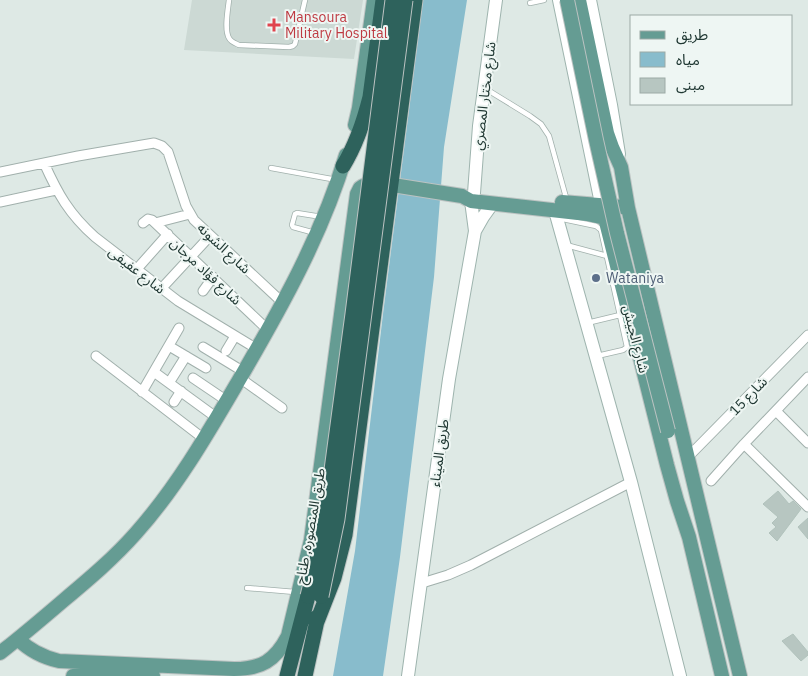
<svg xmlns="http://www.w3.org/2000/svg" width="808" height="676" font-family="'IBM Plex Sans','Noto Sans Arabic',sans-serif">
  <rect width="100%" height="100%" fill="#dee9e5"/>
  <path fill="#ccd9d4" d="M192,0H363L354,59L184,50Z"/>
  <path fill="#88bccc" d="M423,0H467L444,147L434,277L400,557L383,676H333L355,551L383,314Z"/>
  <path fill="#b7c6c1" stroke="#b1c2bc" d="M778,491L789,504L793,501L801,509L777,541L769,533L776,527L772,523L778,517L763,504Z
    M808,518V539L798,527Z
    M793,634L808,652V655L801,661L782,641Z"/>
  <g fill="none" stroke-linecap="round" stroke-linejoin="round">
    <defs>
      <path id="lane" d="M229,0C228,9 224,30 229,38C231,42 235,43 239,45L289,47L293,46L295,44L305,0
        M530,3L544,0
        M486,89L530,116L541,124L549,136L567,201
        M271,168L337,180
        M558,218L596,226L601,230L627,347L623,350L597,356
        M315,233L293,227L292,225L295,214L297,213L322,217
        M566,245L607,256
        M587,323L620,315
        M247,588L295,592"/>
      <path id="street" d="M44,163C58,194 69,214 95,237L178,301L257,349
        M0,172L78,156L154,143L162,146L168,152L186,206L194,220L283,303
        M0,202L56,190
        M143,223L148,219L152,220L268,330
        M155,223L190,214
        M136,270L168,234
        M161,289L210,236
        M203,291L213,277
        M169,346L206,368
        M203,347L244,372
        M226,351L235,336
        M96,356L204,439
        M154,372L217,418
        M193,378L227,401
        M240,378L282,408
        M169,383L186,356
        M142,392L179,328
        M174,402L181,391
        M776,411L808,443
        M744,444L808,507
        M687,458L808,335
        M711,481L744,444L808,377
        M422,583L448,575L471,565L631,482"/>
      <path id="secondary" d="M559,0L603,213
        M590,0L611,105L619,154
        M474,193L479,126L496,0
        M555,211L631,482L680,676
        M475,231L483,217L493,203
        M408,676L449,379L475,231L471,201"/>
      <path id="primary" d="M579,0L607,133L612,147L621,167L628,208L740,676
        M355,125L359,108L374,0
        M562,202L623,207
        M18,639C30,651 42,657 59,661L234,669C261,669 275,661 288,636L311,540L357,194L360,188L363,186L371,185L399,186L462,196L471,201L587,214L605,218L667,465L677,501L689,537L722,676
        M0,653C22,636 43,618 64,600C89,579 114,558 136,533C177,487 208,433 239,380C281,308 322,235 346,155
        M73,676L123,674L153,676"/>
      <path id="highway" d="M343,166C356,145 364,121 370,97L383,0
        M316,624L334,578L345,535L415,0
        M287,676L308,596
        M305,676L318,616"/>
    </defs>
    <use href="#lane" stroke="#a1b0ac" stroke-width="6"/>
    <use href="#street" stroke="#a1b0ac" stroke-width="11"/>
    <use href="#secondary" stroke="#9eb4ae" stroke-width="14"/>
    <use href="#primary" stroke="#bcc3c2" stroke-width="16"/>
    <use href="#highway" stroke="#bcc3c2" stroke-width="17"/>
    <use href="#lane" stroke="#fff" stroke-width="4.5"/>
    <use href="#street" stroke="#fff" stroke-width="9"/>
    <use href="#secondary" stroke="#fff" stroke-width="12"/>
    <use href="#primary" stroke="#659c93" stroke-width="14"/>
    <use href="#highway" stroke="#2e625c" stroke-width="15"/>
    <defs>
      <path id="primary-bridge" d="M567,0L596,140L617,233L668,431"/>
      <path id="highway-bridge" d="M308,596L321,543L325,522L353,314L393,0
        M321,596L337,519L405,0"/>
    </defs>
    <use href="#primary-bridge" stroke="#bcc3c2" stroke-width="16" stroke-linecap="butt"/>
    <use href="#highway-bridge" stroke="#bcc3c2" stroke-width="17" stroke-linecap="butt"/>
    <use href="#primary-bridge" stroke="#659c93" stroke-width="14"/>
    <use href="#highway-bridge" stroke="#2e625c" stroke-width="15"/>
  </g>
  <path fill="#e0444e" stroke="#eef6f3" stroke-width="2" d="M271.5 17.5h5v5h5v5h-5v5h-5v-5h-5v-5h5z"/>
  <circle fill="#5c6f8a" stroke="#eef6f3" stroke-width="2" cx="596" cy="278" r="5"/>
  <g text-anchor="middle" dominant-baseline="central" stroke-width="4" stroke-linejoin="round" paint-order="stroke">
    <g font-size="14" fill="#be3a42" stroke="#eef6f3" text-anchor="start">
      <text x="285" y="17">Mansoura<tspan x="285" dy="16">Military Hospital</tspan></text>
    </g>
    <g font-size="14" fill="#203833" stroke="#eef6f3">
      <text transform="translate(484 96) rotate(-83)">شارع مختار المصري</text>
      <text transform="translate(224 248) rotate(43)">شارع الشونه</text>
      <text transform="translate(137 270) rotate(38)">شارع عفيفى</text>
      <text transform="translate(206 271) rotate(43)">شارع فؤاد مرجان</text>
      <text transform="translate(636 339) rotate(76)">شارع الجيش</text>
      <text transform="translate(748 396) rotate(-46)">شارع 15</text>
      <text transform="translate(439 453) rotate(-82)">طريق الميناء</text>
      <text transform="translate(310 526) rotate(-80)">طريق المنصوره, طناح</text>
    </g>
    <g font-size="14" fill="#4e5e75" stroke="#eef6f3" text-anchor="start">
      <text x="606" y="278">Wataniya</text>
    </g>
  </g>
  <rect x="630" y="15" width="162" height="90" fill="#eef6f3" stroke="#9caaa6"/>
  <rect x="640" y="31" width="25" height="8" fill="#659c93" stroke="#9caaa6"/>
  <text x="676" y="40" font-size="15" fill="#203833">طريق</text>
  <rect x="640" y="52" width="25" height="15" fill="#88bccc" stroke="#9caaa6"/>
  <text x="676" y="65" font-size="15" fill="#203833">مياه</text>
  <rect x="640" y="78" width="25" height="15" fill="#b7c6c1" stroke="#9caaa6"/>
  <text x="676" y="90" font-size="15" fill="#203833">مبنى</text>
</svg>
